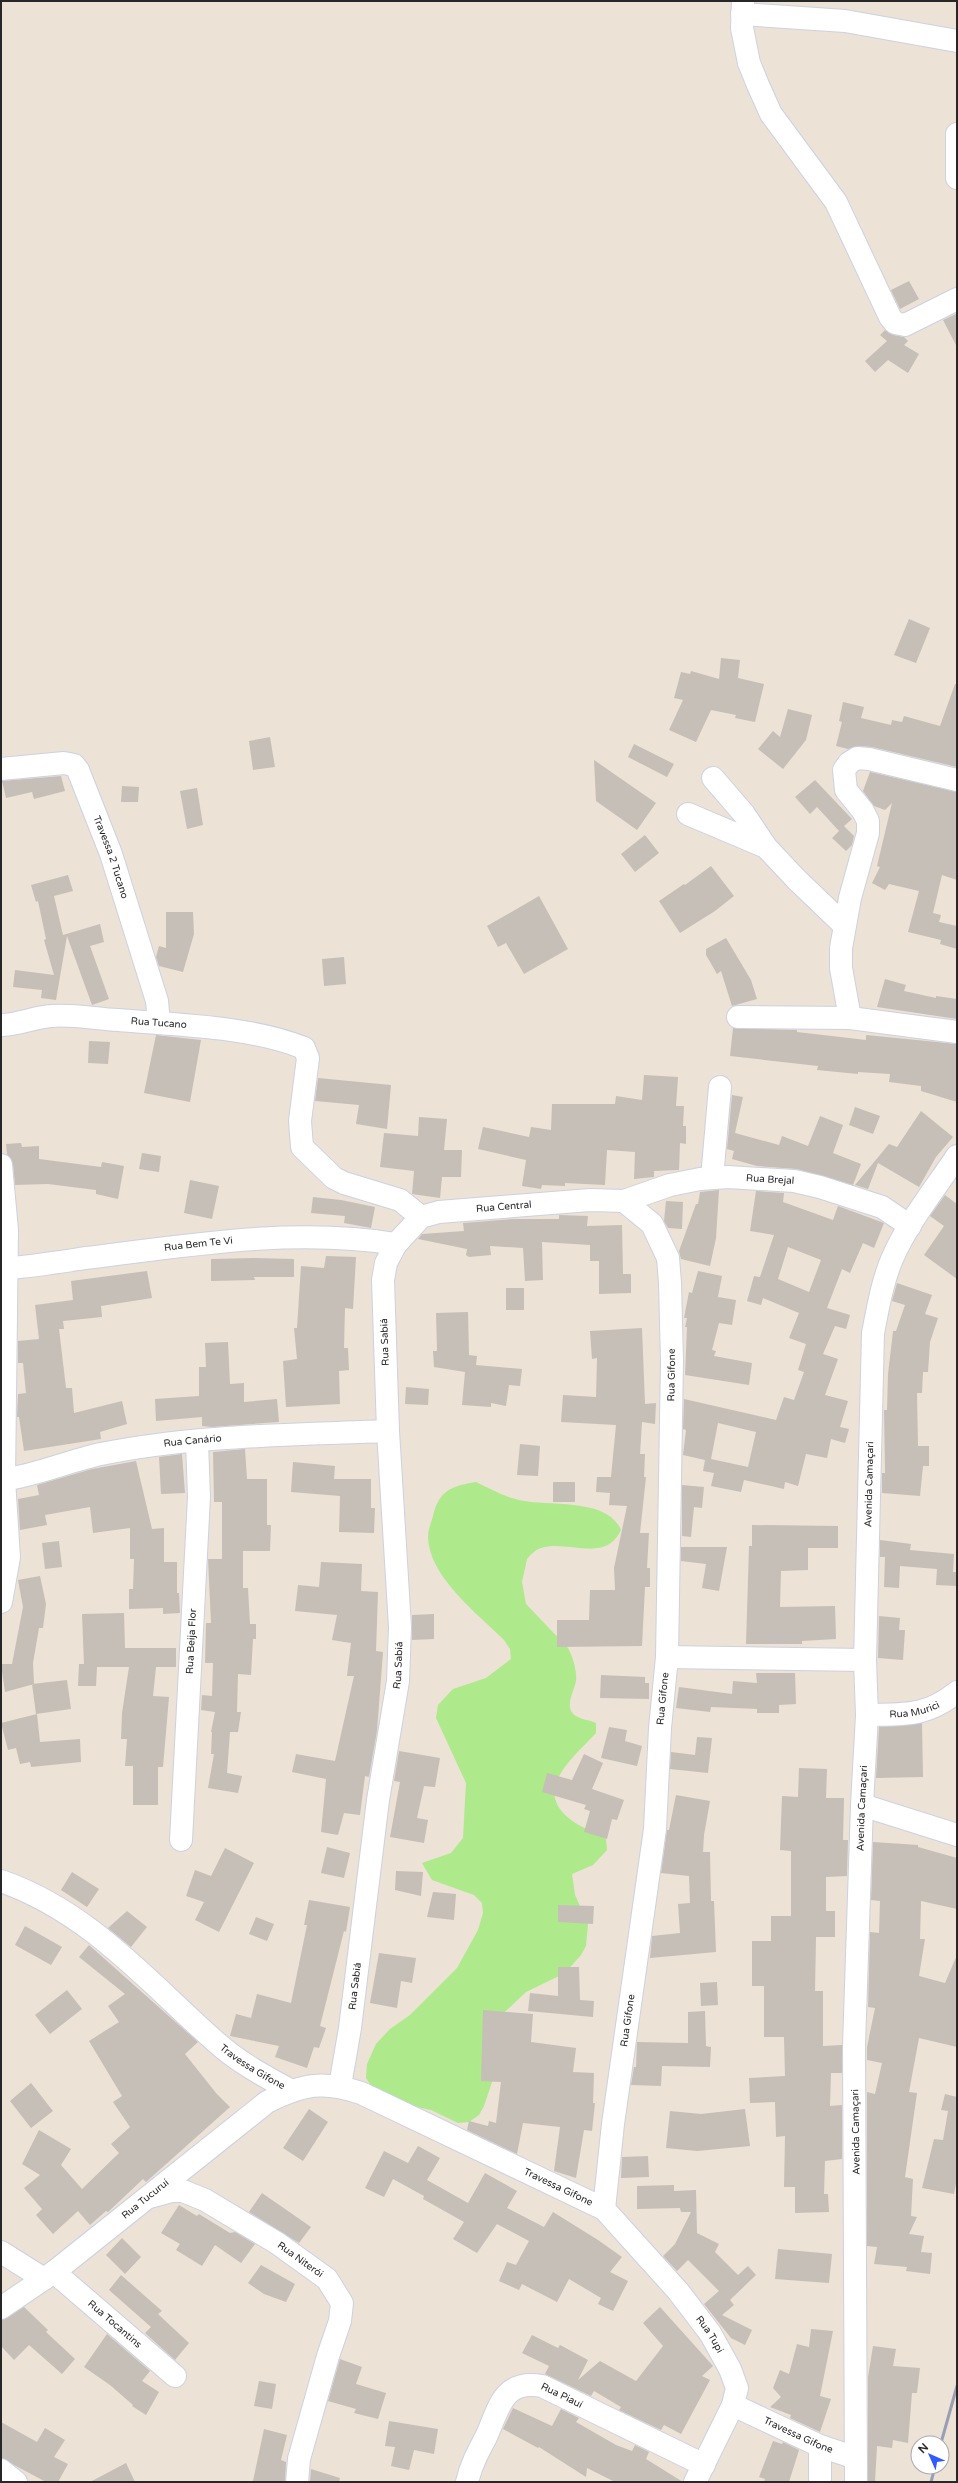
<svg xmlns="http://www.w3.org/2000/svg" width="958" height="2483" font-family="'Varela Round',sans-serif">
  <rect width="100%" height="100%" fill="#ece2d6"/>
  <path fill="#aee98c" d="M476,1482C489,1488 504,1497 519,1500C549,1507 607,1497 621,1530C605,1564 568,1539 541,1548C535,1550 531,1554 527,1559L522,1582L526,1604L568,1648C573,1657 577,1671 576,1681C574,1692 562,1710 578,1717C583,1720 590,1720 596,1723V1733C573,1758 531,1790 571,1820C581,1828 595,1831 606,1839L607,1850L593,1865L572,1874L575,1895L588,1924L586,1946L581,1955L565,1973L526,1992L491,2025L498,2064L484,2106L479,2115L469,2122L458,2123L431,2110L408,2105L376,2093L366,2078L367,2064L376,2044L390,2029L410,2015L457,1968L478,1930L483,1913L482,1903L474,1895L432,1880L422,1863L451,1853L463,1838L466,1783L436,1718L438,1705L453,1689L486,1678L511,1659L510,1649L504,1640C478,1614 429,1577 428,1537C428,1530 431,1523 433,1516C439,1490 452,1486 476,1482Z"/>
  <path fill="#c6bfb7" fill-rule="evenodd" d="M909,281L919,299L900,309L891,290Z
    M956,314L957,316V347L943,320Z
    M885,330L893,335L904,337L908,341L904,345L919,354L908,373L888,360L875,372L865,361L887,341L880,335Z
    M909,619L930,628L916,663L894,655Z
    M721,658L740,660L738,678L764,684L755,722L735,718L736,715L711,710L696,742L669,730L683,700L674,698L681,672L690,674L691,671L719,679Z
    M955,684H957V767L872,747L858,746L848,749L836,746L842,722L839,721L843,702L864,707L861,718L891,725L892,720L902,722L904,716L940,726Z
    M788,709L812,715L806,740L783,769L758,749L773,731L780,737Z
    M270,737L275,767L253,770L249,741Z
    M634,744L674,764L667,777L628,757Z
    M594,760L656,803L637,830L596,801Z
    M870,772L957,792V880L942,875L933,913L941,915L939,922L957,926V949L940,944L941,940L908,932L919,891L889,884L885,890L872,883L880,867L877,866L892,803L885,810L874,806L863,791Z
    M61,776L65,791L34,799L32,792L6,798L2,781Z
    M815,780L852,819L844,826L854,836L852,845L846,851L832,838L843,827L839,831L817,807L810,814L795,797Z
    M122,786L139,787L138,802H121Z
    M197,788L203,825L187,829L180,791Z
    M645,835L659,853L635,872L621,854Z
    M711,866L734,896L715,911L680,933L659,901L684,884L685,885Z
    M68,875L73,891L54,896L63,935L100,924L104,942L90,946L109,999L92,1005L67,936L56,1000L41,998L42,990L13,987L15,970L54,975L44,940L46,939L38,901L36,902L31,885Z
    M539,896L568,949L524,974L506,943L498,947L487,926Z
    M166,912H193L194,934L183,972L159,966L156,957L159,946L166,948Z
    M726,938L751,980L757,999L732,1006L721,971L717,974L706,955V949Z
    M344,957L346,984L324,986L322,959Z
    M885,979L906,985L904,991L936,998V996L957,999V1019L877,1007Z
    M733,1028L797,1030V1032L866,1040V1035L957,1044V1102L921,1091V1086L889,1082L890,1074L858,1072V1074L817,1070L818,1066L730,1056Z
    M156,1035L201,1040L190,1102L144,1093Z
    M89,1041L110,1042L108,1064L88,1063Z
    M644,1075L678,1077L676,1106H684L683,1126H686V1144L680,1143L679,1170L654,1171V1177L634,1179L635,1152L607,1150L605,1185L565,1183V1186L542,1185L541,1189L522,1186L526,1160L478,1149L483,1127L529,1137L531,1127L551,1130L552,1104H615L616,1096L642,1100Z
    M318,1078L391,1085L387,1129L356,1124L359,1105L315,1101Z
    M732,1095L743,1097L735,1133L779,1145L782,1136L808,1146L820,1116L843,1125L833,1153L861,1164L853,1185L797,1169L757,1166L732,1159L734,1151L727,1149Z
    M855,1107L880,1116L873,1134L849,1125Z
    M921,1111L953,1137L936,1157L919,1187L878,1163L868,1189L855,1185L889,1144L897,1147Z
    M419,1117L447,1119L444,1150H462L461,1177H442L440,1198L412,1194L414,1171L380,1167L384,1133L418,1136Z
    M21,1143L22,1147L39,1146V1159L101,1167L102,1162L124,1166L118,1199L96,1194V1190L48,1184L15,1185L13,1164L7,1154L6,1144Z
    M142,1153L161,1156L159,1172L139,1169Z
    M190,1180L219,1186L212,1219L184,1213Z
    M719,1190L716,1238L710,1266L681,1259L679,1251L696,1204H698L700,1192Z
    M756,1191L784,1193L783,1202L833,1220L838,1206L884,1223L874,1248L863,1243L850,1273L842,1269L827,1308L850,1315L846,1329L835,1326L823,1354L838,1359L825,1395L848,1401L840,1427L849,1429L845,1443L831,1439L827,1458L806,1454L798,1486L785,1482L784,1489L744,1480L741,1492L711,1486L714,1473L703,1471L705,1460L683,1455L686,1430L683,1429L684,1399L776,1420L784,1397L794,1400L804,1372L798,1370L806,1344L789,1338L799,1313L763,1298L761,1305L747,1301L754,1276L760,1277L774,1235L750,1231ZM788,1247L821,1260L809,1292L778,1279ZM718,1423L756,1432L748,1467L711,1459Z
    M945,1195L957,1204V1279L924,1255L944,1226L930,1216Z
    M313,1197L341,1200L375,1207L371,1228L344,1223L345,1216L311,1213Z
    M666,1201L683,1202L682,1229L668,1228L664,1221Z
    M559,1215L588,1216L587,1226L622,1225L623,1274H631V1293L599,1294V1261H590V1245L542,1242L543,1280L525,1281L523,1248L490,1246L491,1255L469,1257L466,1255L467,1249L418,1239L422,1234L464,1231L463,1223L512,1219H559Z
    M326,1256L356,1257L353,1309L345,1308L344,1348H348L349,1370L339,1371L340,1404L286,1407L283,1361L297,1359L294,1328H297L301,1266L324,1268Z
    M254,1258L294,1259V1277H254L255,1280L211,1281V1259Z
    M147,1271L152,1298L101,1306L102,1317L63,1321L64,1329H59L66,1388H72L74,1413L122,1401L127,1424L100,1432L101,1439L24,1451L19,1417H17L18,1394L26,1393L23,1363H18V1341L39,1339L35,1305L73,1300L71,1281Z
    M698,1271L722,1276L718,1297L736,1300L732,1325L719,1323L712,1350L716,1351L714,1356L752,1363L749,1385L685,1375L687,1327H685L687,1318H684L689,1292L692,1293Z
    M897,1283L932,1295L925,1314L938,1318L930,1342L928,1372H923L922,1393H917L918,1446H929V1466H923L920,1496L882,1493V1473H885L884,1410H887L888,1374L892,1340L893,1331H896L905,1305L892,1301Z
    M506,1288H524V1310H506Z
    M468,1312L469,1355L477,1356L476,1365L522,1369L520,1386L509,1385L506,1406L491,1403V1407L462,1405L465,1372L434,1367L433,1351H437L436,1313Z
    M642,1328L645,1404L656,1403L655,1424L642,1422L640,1454H645L644,1477H646L640,1533H649L647,1568H650V1587H645L642,1646L557,1647V1620H589L590,1590H615L614,1568L627,1506L609,1505L610,1493L596,1492L597,1477H611L616,1425L561,1422L563,1395L596,1397L597,1358L592,1359L590,1331Z
    M228,1342L230,1384L244,1383V1402L277,1399L279,1422L212,1427L202,1426V1417L156,1421L155,1399L199,1396V1367H206L205,1343Z
    M406,1387L429,1389L428,1405L405,1404Z
    M520,1444L540,1446L538,1476L517,1475Z
    M245,1449L247,1479H267V1525H271L270,1551H243V1588H248L250,1624H256V1639H253L251,1675L238,1674L237,1712H241L238,1732H230L227,1773L242,1776L238,1793L208,1788L214,1754H211L212,1732H211L215,1712L201,1710L202,1695L212,1696L213,1663H205L206,1623H211L208,1559H222V1502H214L213,1452Z
    M182,1454L185,1493L161,1494L159,1457Z
    M136,1461L152,1529L164,1528V1562H177V1593H179L180,1613L163,1614V1608L129,1609V1589H133L134,1559H130V1528L93,1533L90,1507L45,1515L47,1525L20,1530L18,1499L39,1495L37,1485L92,1469Z
    M293,1462L335,1466L334,1479H371V1508H375L374,1533L339,1532L340,1496L291,1492Z
    M553,1482H575V1502H553Z
    M682,1485L704,1487L702,1508L694,1507L691,1537L682,1536Z
    M752,1525L838,1526V1548H808V1570L781,1571L780,1607L835,1606L836,1639L802,1641V1644H746L749,1546H752Z
    M880,1540L911,1544L910,1550L954,1554L953,1572H957V1586L936,1585L937,1569L900,1566L899,1588L884,1587L885,1557H880Z
    M59,1541L62,1567L45,1569L42,1543Z
    M681,1547H727L719,1591L702,1588L706,1564L681,1561Z
    M321,1562L362,1564L361,1591L378,1592L376,1651L383,1652L377,1731L369,1777L365,1776L360,1815L344,1813L338,1835L321,1832L326,1779L292,1772L296,1754L335,1761L354,1676H347L351,1643L332,1640L337,1615L295,1611L298,1585L319,1587Z
    M40,1576L46,1604L43,1628H39L33,1663L34,1684L5,1692L1,1664H12L23,1607L18,1580Z
    M124,1613L125,1648H176V1667H156L153,1696L169,1697L163,1767H158V1805H133V1766H125L127,1739H121L122,1713L129,1667H97L96,1686H78L79,1664H84L82,1614Z
    M434,1614V1639L412,1640V1615Z
    M879,1616L900,1618L899,1630H905L903,1660L878,1658Z
    M756,1673H795L796,1704L779,1705V1713H757V1709L711,1707L710,1712L676,1708L679,1687L732,1694L733,1681L757,1683Z
    M601,1675L645,1677V1683H649V1699L600,1698Z
    M67,1680L71,1709L36,1714L32,1684Z
    M37,1714L40,1742L80,1739L81,1762L31,1767L30,1762L20,1764L16,1748L8,1750L1,1723Z
    M922,1723L923,1777L876,1778L879,1727Z
    M609,1727L627,1730L625,1741L642,1746L637,1766L601,1758Z
    M697,1737L712,1738L708,1773L670,1769L671,1752L695,1755Z
    M399,1751L440,1758L435,1787L424,1786L417,1818L428,1820L424,1843L390,1837L400,1782L394,1781Z
    M584,1754L603,1763L592,1789L624,1800L617,1820L612,1819L607,1839L584,1832L590,1811L584,1809L586,1805L542,1792L547,1773L572,1780Z
    M799,1768L827,1769L826,1798H844L843,1840H848L847,1876L826,1877V1911H835V1937H816L815,1991H823V2046L842,2045V2073H831L830,2106L842,2105V2159L825,2161L824,2194H828L829,2212L795,2213V2187H784L785,2136L776,2137L775,2102L750,2103L749,2078L785,2076L784,2037H764V1986H752V1941H771V1916H791V1851L780,1850L782,1796L798,1797Z
    M676,1795L710,1801L704,1835L703,1852H710L711,1901H714L716,1952L650,1958L652,1936L680,1933L678,1904L690,1903L689,1876L661,1873L667,1830H669Z
    M873,1842L918,1845V1847L957,1858V1909L921,1901L920,1939H925L919,1976L945,1983L957,1955V2047L919,2038L909,2092L917,2093L905,2177L913,2179L911,2216L917,2217L909,2234L924,2236L921,2252L932,2253L930,2274L906,2271L907,2267L874,2264L877,2247L867,2246V2092L875,2094L882,2063L867,2060V2047L875,2008L868,2007L870,1932L879,1933L880,1901L871,1900Z
    M327,1847L350,1853L344,1878L321,1873Z
    M225,1848L254,1863L219,1932L195,1920L204,1902L186,1896L195,1870L211,1876Z
    M396,1871L423,1872L421,1896L395,1890Z
    M72,1872L99,1889L87,1907L61,1890Z
    M433,1892L456,1894L454,1920L427,1917Z
    M309,1900L350,1907L346,1932L344,1931L320,2026L326,2028L319,2048L314,2047L307,2068L275,2057L279,2046L230,2036L236,2014L251,2018L257,1994L291,2003L307,1925H304Z
    M558,1905L594,1906L593,1924L558,1922Z
    M127,1911L147,1927L131,1947L108,1928Z
    M256,1917L274,1924L267,1941L249,1934Z
    M25,1926L62,1947L51,1965L15,1945Z
    M89,1945L198,2042L185,2054L216,2093L230,2107L146,2182L143,2179L108,2212L106,2211L90,2225L78,2211L53,2234L36,2215L42,2209L24,2188L40,2175L22,2164L39,2130L71,2149L61,2165L82,2189L119,2153L111,2144L130,2127L113,2102L122,2096L89,2041L119,2022L108,2006L125,1994L79,1957Z
    M379,1953L416,1958L412,1983L401,1981L397,2008L370,2003Z
    M558,1967H579L580,2000L594,2001L593,2017L528,2011L530,1993L558,1996Z
    M717,1982L718,2005L701,2006L700,1983Z
    M67,1990L82,2009L50,2034L35,2015Z
    M483,2010L533,2014L531,2042L576,2048L573,2072L594,2073L593,2103H595L592,2131L584,2130L576,2178L554,2171L560,2127L523,2123L517,2154L467,2130L469,2121L488,2126L489,2121L496,2123L501,2082L481,2081Z
    M705,2011L706,2046L711,2047L710,2067L662,2066L661,2086L631,2085L634,2067H636L637,2042L688,2043V2012Z
    M31,2083L53,2111L31,2128L10,2101Z
    M945,2094L957,2097V2178L954,2194L922,2188L934,2139L943,2140L948,2111L941,2110Z
    M309,2109L328,2122L303,2161L283,2148Z
    M745,2109L750,2146L697,2151L666,2148L670,2111L701,2114Z
    M418,2146L440,2158L427,2180L468,2203L485,2173L517,2191L507,2208L544,2227L553,2212L598,2240L622,2257L610,2272L628,2281L613,2311L598,2304L601,2298L569,2279L557,2302L522,2284L519,2290L499,2281L507,2262L516,2265L529,2241L497,2224L477,2253L453,2239L464,2222L423,2199L424,2196L393,2179L384,2197L365,2188L384,2151L408,2163Z
    M648,2156L649,2177L621,2178L622,2157Z
    M674,2185V2191L696,2190L697,2233L719,2244L715,2252L738,2275L748,2266L756,2275L730,2300L734,2305L722,2315L752,2330L745,2345L731,2338L704,2304L719,2291L688,2260L677,2271L663,2256L675,2244L691,2212H681L680,2208L637,2209V2186Z
    M262,2193L311,2227L299,2243L249,2212Z
    M179,2205L197,2216L199,2214L230,2233L235,2232L255,2244L241,2263L215,2245L202,2266L176,2250L180,2244L161,2233Z
    M122,2238L141,2257L125,2274L106,2255Z
    M778,2249L832,2254L829,2283L775,2279Z
    M261,2265L295,2284L286,2302L264,2294L248,2283Z
    M121,2275L162,2311L158,2314L189,2343L175,2360L145,2333L151,2327L109,2290Z
    M24,2307L48,2330L46,2332L75,2359L62,2374L29,2345L14,2360L1,2346V2320Z
    M660,2307L713,2366L702,2376L710,2380L681,2434L664,2425L661,2430L619,2410L621,2407L594,2391L591,2396L545,2374L549,2366L522,2353L532,2335L558,2348L560,2345L588,2360L578,2380L600,2361L636,2381L663,2346L643,2323Z
    M811,2329L833,2331L820,2396L831,2399L820,2432L790,2418L791,2415L770,2407L781,2397L773,2388L780,2370L789,2374L797,2344L809,2347Z
    M107,2334L150,2371L142,2381L159,2392L146,2415L132,2406L133,2405L110,2385L84,2367Z
    M873,2346L896,2349L893,2366L920,2368L917,2393H912L908,2443L893,2440L892,2448L877,2446L875,2482H868V2377Z
    M340,2359L362,2367L356,2384L386,2393L378,2419L354,2413L356,2409L328,2401Z
    M259,2381L276,2384L272,2409L254,2406Z
    M513,2408L552,2426L561,2409L579,2418L576,2422L616,2445L632,2451L635,2445L649,2452L646,2459L683,2482H615L587,2468L586,2477L539,2447L538,2448L503,2429Z
    M389,2421L438,2429L434,2454L414,2450L409,2470L391,2466L395,2447L385,2446Z
    M1,2422L37,2442L45,2428L65,2440L54,2457L68,2464L58,2482H46L1,2458Z
    M264,2429L287,2435L281,2460L286,2462L285,2482L253,2481Z
    M773,2441L782,2444L783,2442L799,2450L789,2482H764L765,2479L759,2477Z
    M126,2463L135,2482H90Z
    M311,2469L340,2478L339,2482H310Z"/>
  <g fill="none" stroke-linecap="round" stroke-linejoin="round">
    <defs>
      <g id="minor">
        <path d="M743,1L742,28L749,63L758,85L771,114L836,202L890,317L895,323L905,325L957,299"/>
        <path d="M742,14L845,21L957,41"/>
        <path d="M957,134V178"/>
        <path id="s1" d="M1,769L64,763L74,765L78,770L111,854L157,1001L159,1023"/>
        <path d="M713,778L744,814L766,847"/>
        <path d="M688,814L766,847L796,879L844,925"/>
        <path d="M738,1017L850,1018L957,1032"/>
        <path d="M850,1018L841,968V948L850,898L868,833V821L863,811L846,790L844,770L849,763L857,758L869,759L957,780"/>
        <path id="s2" d="M1,1025C19,1025 34,1017 51,1016C73,1014 96,1019 118,1020C177,1025 249,1026 304,1048L308,1058L300,1121L302,1147L334,1178L344,1183L400,1200L421,1217"/>
        <path d="M1,1165L7,1230L4,1480L9,1557L1,1602"/>
        <path d="M712,1178L720,1087"/>
        <path id="s3" d="M1,1269C27,1267 53,1263 79,1259C183,1246 292,1227 396,1244"/>
        <path id="s4" d="M1,1480C35,1476 68,1461 101,1454C194,1435 293,1435 388,1431"/>
        <path d="M667,1657L865,1660"/>
        <path id="s5" d="M867,1715C905,1714 926,1717 957,1692"/>
        <path d="M862,1805L957,1835"/>
        <path id="s6" d="M181,1840L199,1497L197,1442"/>
        <path id="s7" d="M1,1881C90,1912 148,1982 216,2042C238,2062 264,2076 290,2090"/>
        <path id="s8" d="M340,2086L350,2028L378,1800L398,1681L400,1627L388,1431L383,1280L386,1263L396,1244L421,1217L439,1212L590,1200L624,1201L670,1185L700,1179L728,1177L794,1181L820,1187L882,1207L910,1226"/>
        <path id="s9" d="M150,2197L172,2191H183L205,2200L277,2243L327,2279L342,2303L340,2321L328,2356L299,2459L297,2482"/>
        <path id="s10" d="M604,2209L613,2124L655,1829L660,1728L667,1657L672,1361L670,1283L668,1258L652,1224L624,1201"/>
        <path d="M1,2252L44,2279"/>
        <path id="s11" d="M54,2272L175,2376"/>
        <path id="s12" d="M1,2308L54,2272L267,2102C303,2084 323,2080 361,2093L604,2209L678,2291L710,2333L730,2369L737,2388L733,2405L695,2482"/>
        <path id="s13" d="M733,2405L820,2446L856,2458"/>
        <path d="M1,2470L16,2482"/>
        <path id="s14" d="M467,2482C471,2465 478,2452 486,2437C499,2409 502,2379 542,2386L704,2465"/>
        <path d="M820,2482V2446"/>
        <path id="s15" d="M856,2482L854,2046L862,1805L867,1715L865,1660L873,1333C878,1308 882,1283 892,1259C908,1222 935,1189 957,1156"/>
      </g>
    </defs>
    <use href="#minor" stroke="#ccd1e2" stroke-width="24"/>
    <use href="#minor" stroke="#fff" stroke-width="22"/>
    <path stroke="#999eb4" stroke-width="3" d="M941,2443L957,2386
      M931,2482L935,2467"/>
  </g>
  <g text-anchor="middle" dominant-baseline="central" stroke-width="3.5" stroke-linejoin="round" paint-order="stroke">
    <g font-size="10" fill="#272727" stroke="#fff">
      <text stroke="none"><textPath href="#s1" startOffset="173">Travessa 2 Tucano</textPath></text>
      <text stroke="none"><textPath href="#s2" startOffset="159">Rua Tucano</textPath></text>
      <text stroke="none"><textPath href="#s8" startOffset="1240">Rua Brejal</textPath></text>
      <text stroke="none"><textPath href="#s8" startOffset="970">Rua Central</textPath></text>
      <text stroke="none"><textPath href="#s3" startOffset="199">Rua Bem Te Vi</textPath></text>
      <text transform="translate(385 1342) rotate(-92)">Rua Sabiá</text>
      <text stroke="none"><textPath href="#s10" startOffset="838">Rua Gifone</textPath></text>
      <text stroke="none"><textPath href="#s4" startOffset="196">Rua Canário</textPath></text>
      <text stroke="none"><textPath href="#s15" startOffset="998">Avenida Camaçari</textPath></text>
      <text stroke="none"><textPath href="#s6" startOffset="199">Rua Beija Flor</textPath></text>
      <text stroke="none"><textPath href="#s8" startOffset="425">Rua Sabiá</textPath></text>
      <text stroke="none"><textPath href="#s10" startOffset="514">Rua Gifone</textPath></text>
      <text stroke="none"><textPath href="#s5" startOffset="48">Rua Murici</textPath></text>
      <text stroke="none"><textPath href="#s15" startOffset="674">Avenida Camaçari</textPath></text>
      <text stroke="none"><textPath href="#s8" startOffset="101">Rua Sabiá</textPath></text>
      <text stroke="none"><textPath href="#s10" startOffset="190">Rua Gifone</textPath></text>
      <text stroke="none"><textPath href="#s7" startOffset="315">Travessa Gifone</textPath></text>
      <text transform="translate(856 2132) rotate(-91)">Avenida Camaçari</text>
      <text stroke="none"><textPath href="#s12" startOffset="653">Travessa Gifone</textPath></text>
      <text stroke="none"><textPath href="#s12" startOffset="181">Rua Tucuruí</textPath></text>
      <text stroke="none"><textPath href="#s9" startOffset="170">Rua Niterói</textPath></text>
      <text stroke="none"><textPath href="#s11" startOffset="80">Rua Tocantins</textPath></text>
      <text stroke="none"><textPath href="#s12" startOffset="868">Rua Tupi</textPath></text>
      <text stroke="none"><textPath href="#s14" startOffset="156">Rua Piauí</textPath></text>
      <text stroke="none"><textPath href="#s13" startOffset="72">Travessa Gifone</textPath></text>
    </g>
  </g>
  <rect width="958" height="2483" fill="none" stroke="#272727" stroke-width="4"/>
  <g transform="translate(930 2455) rotate(315)"><circle r="19" fill="#ffffff" stroke="#a9a9a9"/>
  <path d="M0-3L7 15L0 10L-7 15Z" fill="#305cff"/>
  <text y="-6" font-size="11" font-weight="bold" text-anchor="middle" fill="#272727">N</text>
  </g>
</svg>
